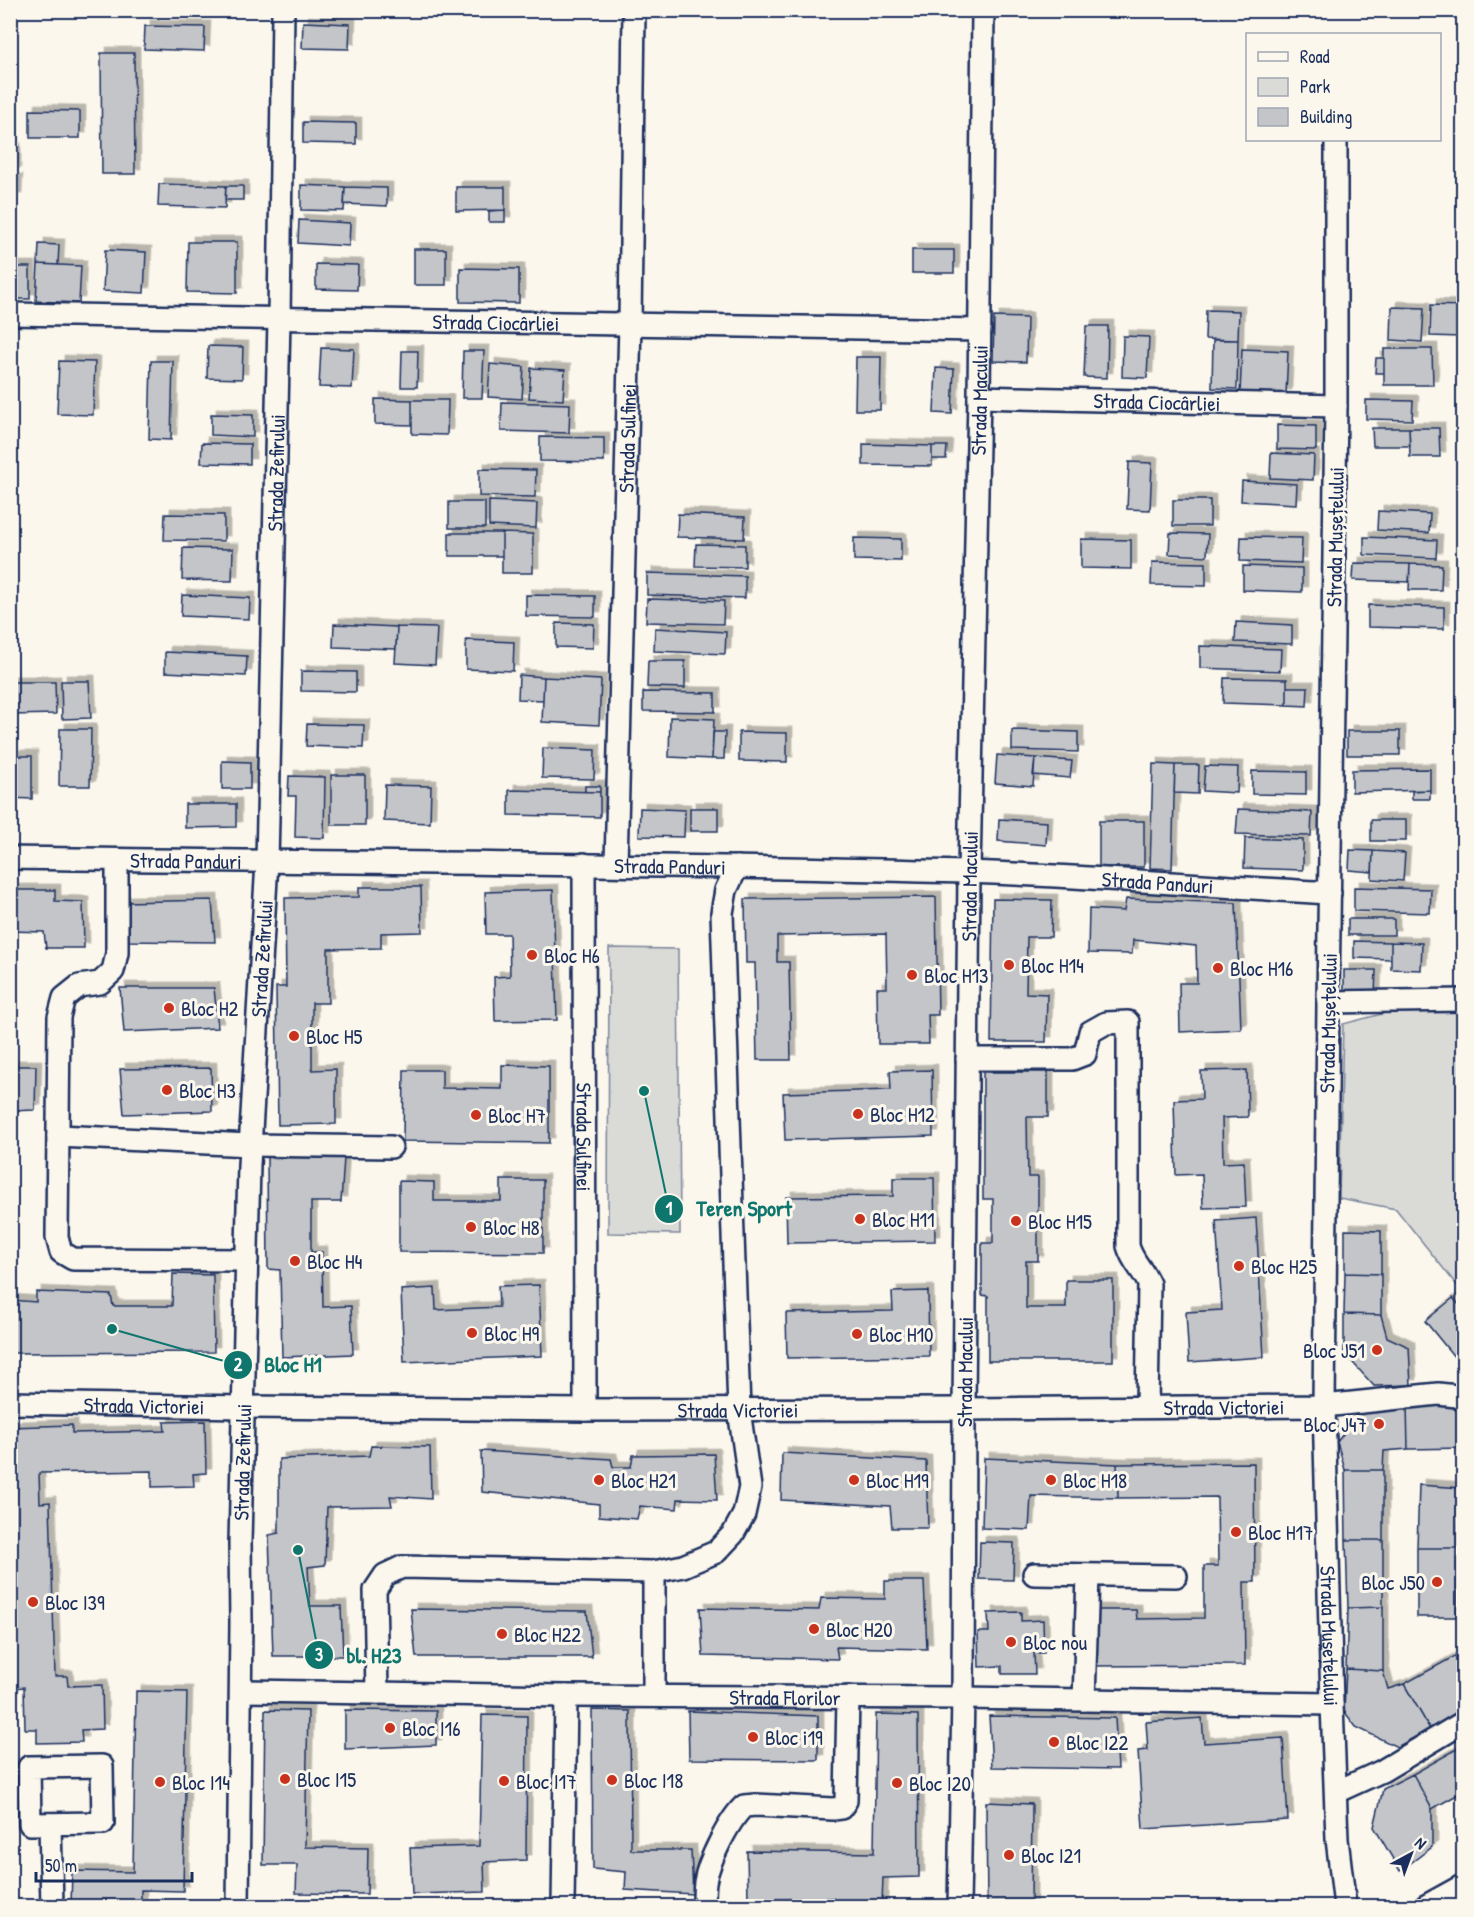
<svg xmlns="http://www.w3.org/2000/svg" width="1474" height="1917" font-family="'Patrick Hand',sans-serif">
  <defs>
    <filter id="shadow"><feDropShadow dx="5.5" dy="-5.5" stdDeviation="0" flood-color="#0004"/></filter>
  </defs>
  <rect width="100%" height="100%" fill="#fbf7ec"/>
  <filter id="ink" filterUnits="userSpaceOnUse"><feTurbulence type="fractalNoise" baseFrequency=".0167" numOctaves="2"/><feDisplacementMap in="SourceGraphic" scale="12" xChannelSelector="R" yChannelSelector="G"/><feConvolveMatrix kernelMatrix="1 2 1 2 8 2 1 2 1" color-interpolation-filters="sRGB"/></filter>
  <g filter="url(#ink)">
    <path fill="#dadad7" stroke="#7a849a" stroke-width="1.5" d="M609,948L678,949L680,1234L608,1233Z
      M1463,993V1293L1396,1209L1339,1198L1343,1024Z"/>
    <path fill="#c3c5c9" stroke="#1b2f5e" stroke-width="1.5" filter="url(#shadow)" d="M303,22L350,24L349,49L302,48Z
      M145,26L205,27L204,51L144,49Z
      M101,53H134L135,174H102Z
      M30,110L80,111V138H30Z
      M303,122L356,123V144L303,143Z
      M10,149H15V173H10Z
      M10,180H17L16,199H10Z
      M159,184L226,186L225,208L158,206Z
      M301,185L345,187L344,211L301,210Z
      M226,186H243V200H225Z
      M345,187L387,188V206L344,204Z
      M456,187H505V210L456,211Z
      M505,210V222H489V211Z
      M299,220L350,223L349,246L298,243Z
      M188,242H237V293L187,292Z
      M39,244L59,245L58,265L38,264Z
      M414,249H446V285H414Z
      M105,250L146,252L144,293L103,291Z
      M912,250H954V273H912Z
      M38,264L81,266L79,303L36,301Z
      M316,264L358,265L357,290L316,289Z
      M10,267H30V299H10Z
      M460,268L519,269V303L460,302Z
      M1431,305L1461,306L1460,337L1430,336Z
      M1392,307L1424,308L1422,342L1391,340Z
      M1206,310L1239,311L1238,340L1205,339Z
      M994,317L1027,318L1026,362L993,361Z
      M1086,326H1108L1107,378L1084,377Z
      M1123,336L1149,337L1147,378L1122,377Z
      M1213,340H1238L1237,389L1212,388Z
      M208,346L243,347L242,379L207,378Z
      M321,348L354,349L352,388L319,387Z
      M1242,349L1288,351L1286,395L1240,393Z
      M1384,349H1432L1433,385H1384Z
      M402,351H418L417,387H401Z
      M463,351H484L482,398H462Z
      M856,357H881L880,410H855Z
      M1376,358H1384V373H1375Z
      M59,361L95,362L93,415L57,414Z
      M151,361H173L171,440L149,439Z
      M490,364L524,367L522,399L488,397Z
      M531,368L565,370L563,400L529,398Z
      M936,368L954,369L952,414L934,413Z
      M375,399L412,400V425L375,424Z
      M412,400H448L447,435L412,434Z
      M1366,400L1413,401L1412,420L1366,419Z
      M502,402L570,404L569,433L501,431Z
      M211,414L253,415V437L211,435Z
      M1277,425L1316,426V450L1277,449Z
      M1372,428H1409L1410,446H1373Z
      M1409,428H1439L1440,457H1410Z
      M540,437L604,438V462L540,461Z
      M202,443L250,444V464L201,463Z
      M863,444L932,446V466L863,465Z
      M932,446H947L946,459H932Z
      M1271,453L1314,455L1313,480L1270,478Z
      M1129,462L1152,463L1150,510L1127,509Z
      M479,469L536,470L535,497L479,496Z
      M1242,481L1297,484L1296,504L1241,501Z
      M1173,500H1210V526H1173Z
      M489,501L537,503L536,528L489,526Z
      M449,502H485V528H449Z
      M1378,511L1430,514L1429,533L1377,530Z
      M165,514L224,515V541L164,540Z
      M678,514L745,517L744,539L677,537Z
      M449,533H502V556H449Z
      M502,533L533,534V573H502Z
      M1170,533L1208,534L1207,556L1169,554Z
      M1241,537L1302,538L1301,563L1240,561Z
      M1364,537L1437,540L1436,558L1364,555Z
      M854,538L901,539V561L854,560Z
      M1081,539L1131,540V569L1081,568Z
      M696,544L745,545V567L695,566Z
      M183,548L233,549L232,581L182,580Z
      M1152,562L1206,563V586L1151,585Z
      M1354,563L1410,564L1409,582L1353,580Z
      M1410,564L1442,565L1441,590H1409Z
      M1243,566L1302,568V592L1243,590Z
      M647,573L745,576V598L647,595Z
      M182,595L250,598L249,619L181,616Z
      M526,595L595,596V617L526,616Z
      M647,599L724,601L723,624L646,622Z
      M1368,605L1444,607V629L1368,627Z
      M1236,622L1292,625V644L1235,642Z
      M556,623L594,624L593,648L556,647Z
      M334,624L397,627L396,649L333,647Z
      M397,627L437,628L435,665L395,663Z
      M655,628L726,632L725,654L654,651Z
      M466,640L514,642L513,671L466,669Z
      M1200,646L1281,649L1280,671L1200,668Z
      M165,652L247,656L246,676L165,672Z
      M648,661H685V688L647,687Z
      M301,671L356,672V692L301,691Z
      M519,675L544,677L543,700L518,699Z
      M544,677L601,680L599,725L542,722Z
      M1224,678L1287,679V705L1223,703Z
      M61,681H89L91,718L62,719Z
      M10,682H55L56,714L10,715Z
      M1287,687H1308L1307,706L1287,705Z
      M643,692L715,693V712L643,711Z
      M670,717L714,719L712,759L669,757Z
      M307,724L364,725L363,748L306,746Z
      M60,729H91L90,786H59Z
      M1012,730L1078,732V752L1012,750Z
      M1347,731H1400V755H1347Z
      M713,732H725L724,759H712Z
      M739,732L787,733V762L739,761Z
      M543,748L595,750L594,779L542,778Z
      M997,755L1035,758L1033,786L995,783Z
      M10,756H32V799L10,798Z
      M1035,758L1072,761L1070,778L1033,775Z
      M222,761L250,762V789H222Z
      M1153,764L1175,765L1172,869L1150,868Z
      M1175,765H1199L1198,794L1174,793Z
      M1205,766L1238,767L1237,793L1203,791Z
      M1430,769V790L1352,792V770Z
      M1252,771L1306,772V795L1252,794Z
      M331,775H365V825H331Z
      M289,776L325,777L324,838L295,837L296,796H288Z
      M385,785L431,786L430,823L384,821Z
      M585,786H600V792H585Z
      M509,790L600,792V817L509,815Z
      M1430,790V799H1412V791Z
      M185,804H236V827L185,828Z
      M640,808L685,810L684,837L639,836Z
      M690,808H718V831H690Z
      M1238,809L1312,812L1311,836L1236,834Z
      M999,819L1047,822L1046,845L998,841Z
      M1371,820H1406V841H1371Z
      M1099,821H1144V867H1099Z
      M1457,823H1464V846H1457Z
      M1245,838L1303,840V870L1244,868Z
      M1350,850L1373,851L1372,872L1349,870Z
      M1373,851L1405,853L1403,881L1372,879Z
      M359,887H421L422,932L381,933V948L328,949V1003H312V1070L336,1069V1124L278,1125L276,987H286L285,898L359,897Z
      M1354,887L1431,889L1430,913L1354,911Z
      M10,890H55V901L83,902L84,948H46L44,932L10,931Z
      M553,890L557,1020L495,1021L494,977L510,976L509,934H486L485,892Z
      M936,897L938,1015H928L929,1044H878L877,988H887L886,934L777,936V962H789L791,1060H757L755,963H746L745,899Z
      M993,899L1052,900L1051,937H1027L1026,993L1047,994L1046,1042H991Z
      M1126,899L1236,903L1241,1029L1180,1032L1179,983H1197L1196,946L1133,940L1132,954L1088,953L1089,909L1124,911Z
      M212,900L215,942L125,941V902Z
      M1348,919H1394V935H1348Z
      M1354,941L1391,942V959L1354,958Z
      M1391,942L1422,943L1421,970L1391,969Z
      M1344,970H1376L1375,996L1344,995Z
      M120,988H214L218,1028L124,1032Z
      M502,1065L549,1066V1143L403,1141L404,1070H442V1088L502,1089Z
      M10,1066H36L35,1110L10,1111Z
      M211,1068L212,1111L124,1114L120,1069Z
      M932,1070L933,1136L785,1140L783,1093L891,1090L890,1071Z
      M1247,1070L1248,1117L1222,1118L1223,1163L1244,1162L1246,1207L1203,1208L1202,1174L1176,1175L1174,1100L1202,1099L1201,1071Z
      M983,1072H1048V1117H1027L1028,1177H1038V1261H1026V1308H1066V1280H1113V1361H988V1296L982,1295V1243H993V1199H983Z
      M267,1157L344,1158L341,1202H311V1252H322L323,1307L351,1306L353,1354L282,1357L280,1270L268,1269Z
      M893,1178H934L935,1241L787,1243L786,1197L893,1196Z
      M501,1180H543V1253L399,1252V1181L434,1182V1201H501Z
      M1256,1218L1264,1357L1189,1362L1186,1312L1222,1310L1216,1221Z
      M1345,1230L1381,1231V1274L1345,1273Z
      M1345,1273L1381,1274V1315L1344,1314Z
      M173,1274L213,1275L214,1352L10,1353V1300L36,1302V1292L111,1295L113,1306H172Z
      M539,1285L542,1356L404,1362L401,1290L435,1288L436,1310L499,1307L498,1286Z
      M928,1291L929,1356L787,1358L786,1313L893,1311L892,1292Z
      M1453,1298L1464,1310V1369L1425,1321Z
      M1344,1314L1381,1315L1387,1337L1409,1347L1411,1385L1374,1386L1344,1353Z
      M1463,1405L1464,1448L1408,1449L1407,1406Z
      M1407,1406L1408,1449L1384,1451L1383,1470H1345L1337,1442L1363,1407Z
      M205,1421L206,1473L193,1474L194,1486L152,1487V1471L39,1473L40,1503L50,1502L55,1676H67L68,1686L102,1685L103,1729L81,1730L82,1742L37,1743V1729H25L24,1687L15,1688L10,1529V1427L72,1425V1433L165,1431L164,1422Z
      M371,1446L430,1447L431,1499L390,1496L392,1506L327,1507L325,1565L308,1567L310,1606H341L343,1656H273L269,1535L279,1533V1459L369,1456Z
      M481,1451L611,1459L613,1467H631L633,1455L714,1454L717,1500L678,1499L677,1509L640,1506L637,1519L599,1516V1504L482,1492Z
      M782,1453L926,1461L928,1528H892L890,1506L781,1500Z
      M984,1458L1117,1464L1118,1498L1031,1496L1029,1530L982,1528Z
      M1254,1463L1255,1582H1244L1245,1665L1092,1666V1610H1136L1137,1619L1204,1618V1566H1218L1217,1497L1118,1498L1117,1464Z
      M1345,1470H1383V1540H1346Z
      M1419,1485L1462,1488L1458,1548H1417Z
      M1346,1540H1383V1607L1348,1608Z
      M980,1542L1014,1543L1013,1580L979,1579Z
      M1417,1548H1458L1457,1617H1417Z
      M885,1581H924L927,1649L836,1647L838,1659L703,1656L700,1608L819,1610L821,1598L885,1599Z
      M1383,1607V1671L1346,1669L1348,1608Z
      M411,1609L587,1611L592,1657H416Z
      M1021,1612V1621L1043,1620L1044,1653H1034L1035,1674H1002V1666L979,1667L978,1632H989L988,1613Z
      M1464,1651V1708L1430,1729L1404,1684Z
      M1346,1669L1383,1671L1388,1689L1404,1684L1430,1729L1397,1747L1356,1727L1344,1711Z
      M136,1691L187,1692L183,1891L141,1890V1906H71L72,1871L133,1872Z
      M265,1710L308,1711L305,1847L368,1848L367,1894L296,1893L297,1865H263Z
      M345,1710L436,1711V1745L345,1749Z
      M592,1710L630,1711L631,1850H691L693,1894L625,1890L626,1872L593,1869Z
      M688,1711L818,1716V1760L689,1759Z
      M876,1714L918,1715L919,1877L883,1878L882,1904L834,1905L833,1898L748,1900L747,1851L874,1853Z
      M482,1715L527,1716L526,1860L484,1862L485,1892L412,1894L410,1848L479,1846Z
      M989,1716L1115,1718L1118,1769L992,1767Z
      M1202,1718L1204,1743L1283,1738L1288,1820L1143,1829L1138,1751L1148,1750L1146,1722Z
      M1464,1745V1791L1432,1809L1413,1774Z
      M1413,1774L1432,1809V1847L1400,1871L1374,1827L1383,1789Z
      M986,1802L1032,1804L1031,1906H987Z"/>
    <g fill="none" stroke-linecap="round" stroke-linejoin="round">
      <defs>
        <g id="minor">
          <path id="s1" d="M1336,140V406L1328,1002L1324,1406L1332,1704L1337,1839L1345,1906"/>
          <path id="s2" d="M10,314L980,330"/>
          <path id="s3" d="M979,397L1336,406"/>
          <path id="s4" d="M10,858C329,863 648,863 966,872C1087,876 1209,886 1330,893"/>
          <path d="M117,860V953L113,971L100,983L79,986L64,998L59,1017L57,1237L61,1252L73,1259L247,1260"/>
          <path id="s5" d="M584,864L585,1410"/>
          <path id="s6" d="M616,864L630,323L634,10"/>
          <path d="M1328,1002L1464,1000"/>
          <path d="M967,1059H1072L1085,1054L1090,1032L1106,1023L1128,1022V1246C1133,1263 1142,1268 1149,1284L1147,1407"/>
          <path d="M58,1136L250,1145L391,1147"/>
          <path id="s7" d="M10,1403L244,1407L585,1410L964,1409L1324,1406L1438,1394L1457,1396L1464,1401"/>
          <path d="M654,1572V1696"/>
          <path d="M1034,1574L1176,1576"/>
          <path id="s8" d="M241,1691L566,1696L963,1698L1332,1704"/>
          <path d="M377,1693L375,1590L385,1575L402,1567L654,1572L683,1566L716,1552L733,1534L744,1514L750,1487L739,1410L722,913L726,890L737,867"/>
          <path d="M1084,1700L1088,1575"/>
          <path d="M102,1766L103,1823L30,1824L29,1767Z"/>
          <path d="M1336,1792L1382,1771L1464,1722"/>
          <path d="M50,1824L52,1906"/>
          <path id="s9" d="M238,1906L241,1622L240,1543L249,1165L267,862L279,319L283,10"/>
          <path d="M563,1906L566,1696"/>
          <path d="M704,1906C704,1899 704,1890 705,1882C708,1862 729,1820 744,1806L756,1805L833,1809L841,1808L846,1801L848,1697"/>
          <path id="s10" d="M959,1906L963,1698L964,1409L969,872L979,397L983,10"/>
          <path d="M1426,1906L1464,1885"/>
        </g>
      </defs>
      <use href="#minor" stroke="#1b2f5e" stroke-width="26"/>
      <use href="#minor" stroke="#fbf7ec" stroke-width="21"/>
    </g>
  </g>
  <g fill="#c8321e" stroke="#fbf7ec" stroke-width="2">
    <circle cx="532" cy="955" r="6"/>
    <circle cx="1009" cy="965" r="6"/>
    <circle cx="1218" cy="968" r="6"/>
    <circle cx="912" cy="975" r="6"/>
    <circle cx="169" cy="1008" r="6"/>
    <circle cx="294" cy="1036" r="6"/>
    <circle cx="167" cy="1090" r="6"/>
    <circle cx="858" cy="1114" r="6"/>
    <circle cx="476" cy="1115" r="6"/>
    <circle cx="860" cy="1219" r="6"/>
    <circle cx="1016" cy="1221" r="6"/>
    <circle cx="471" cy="1227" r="6"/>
    <circle cx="295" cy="1261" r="6"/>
    <circle cx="1239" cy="1266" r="6"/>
    <circle cx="472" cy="1333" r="6"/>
    <circle cx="857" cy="1334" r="6"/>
    <circle cx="1377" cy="1350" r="6"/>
    <circle cx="1379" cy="1424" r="6"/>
    <circle cx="599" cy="1480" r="6"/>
    <circle cx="854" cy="1480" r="6"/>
    <circle cx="1051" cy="1480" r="6"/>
    <circle cx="1236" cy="1532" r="6"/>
    <circle cx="1437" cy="1582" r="6"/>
    <circle cx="33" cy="1602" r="6"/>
    <circle cx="814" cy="1629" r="6"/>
    <circle cx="502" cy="1634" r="6"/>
    <circle cx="1011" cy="1642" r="6"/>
    <circle cx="390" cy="1728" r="6"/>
    <circle cx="753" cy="1737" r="6"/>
    <circle cx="1054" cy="1742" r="6"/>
    <circle cx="285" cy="1779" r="6"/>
    <circle cx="612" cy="1780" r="6"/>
    <circle cx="504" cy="1781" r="6"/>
    <circle cx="160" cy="1782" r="6"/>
    <circle cx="897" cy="1783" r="6"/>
    <circle cx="1009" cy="1855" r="6"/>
  </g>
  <g text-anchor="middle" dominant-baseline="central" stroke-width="6" stroke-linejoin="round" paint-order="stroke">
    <g font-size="21" fill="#1b2f5e" stroke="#fbf7ec">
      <text stroke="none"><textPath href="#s2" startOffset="486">Strada Ciocârliei</textPath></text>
      <text stroke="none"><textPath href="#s10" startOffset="1506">Strada Macului</textPath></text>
      <text stroke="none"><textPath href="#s3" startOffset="178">Strada Ciocârliei</textPath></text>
      <text stroke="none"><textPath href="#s6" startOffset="426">Strada Sulfinei</textPath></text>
      <text stroke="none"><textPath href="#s9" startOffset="1434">Strada Zefirului</textPath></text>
      <text transform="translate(1335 537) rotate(-89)">Strada Mușețelului</text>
      <text stroke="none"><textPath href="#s4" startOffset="176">Strada Panduri</textPath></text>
      <text stroke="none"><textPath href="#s4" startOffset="660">Strada Panduri</textPath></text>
      <text stroke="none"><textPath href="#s4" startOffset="1148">Strada Panduri</textPath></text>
      <text stroke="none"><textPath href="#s10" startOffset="1020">Strada Macului</textPath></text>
      <text stroke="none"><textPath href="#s9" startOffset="948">Strada Zefirului</textPath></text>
      <text transform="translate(1328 1023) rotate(-89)">Strada Mușețelului</text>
      <text stroke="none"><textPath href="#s5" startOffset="273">Strada Sulfinei</textPath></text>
      <text stroke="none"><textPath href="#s10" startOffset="534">Strada Macului</textPath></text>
      <text stroke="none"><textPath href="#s7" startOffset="134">Strada Victoriei</textPath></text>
      <text stroke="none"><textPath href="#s7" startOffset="1214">Strada Victoriei</textPath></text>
      <text stroke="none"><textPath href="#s7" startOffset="728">Strada Victoriei</textPath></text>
      <text stroke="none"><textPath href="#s9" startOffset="444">Strada Zefirului</textPath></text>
      <text stroke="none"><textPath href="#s1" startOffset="1496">Strada Mușețelului</textPath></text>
      <text stroke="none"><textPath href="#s8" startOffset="544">Strada Florilor</textPath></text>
    </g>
    <g font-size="21" fill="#1b2f5e" stroke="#fbf7ec" text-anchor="start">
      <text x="544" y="955">Bloc H6</text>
      <text x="1021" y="965">Bloc H14</text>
      <text x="1230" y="968">Bloc H16</text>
      <text x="924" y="975">Bloc H13</text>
      <text x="181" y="1008">Bloc H2</text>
      <text x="306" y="1036">Bloc H5</text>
      <text x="179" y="1090">Bloc H3</text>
      <text x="870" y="1114">Bloc H12</text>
      <text x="488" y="1115">Bloc H7</text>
      <text x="872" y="1219">Bloc H11</text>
      <text x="1028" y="1221">Bloc H15</text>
      <text x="483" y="1227">Bloc H8</text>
      <text x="307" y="1261">Bloc H4</text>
      <text x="1251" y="1266">Bloc H25</text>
      <text x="484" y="1333">Bloc H9</text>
      <text x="869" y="1334">Bloc H10</text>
      <text x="1365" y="1350" text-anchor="end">Bloc J51</text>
      <text x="1367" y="1424" text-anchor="end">Bloc J47</text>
      <text x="611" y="1480">Bloc H21</text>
      <text x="866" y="1480">Bloc H19</text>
      <text x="1063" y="1480">Bloc H18</text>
      <text x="1248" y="1532">Bloc H17</text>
      <text x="1425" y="1582" text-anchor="end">Bloc J50</text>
      <text x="45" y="1602">Bloc I39</text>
      <text x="826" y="1629">Bloc H20</text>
      <text x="514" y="1634">Bloc H22</text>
      <text x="1023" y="1642">Bloc nou</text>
      <text x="402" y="1728">Bloc I16</text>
      <text x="765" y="1737">Bloc i19</text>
      <text x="1066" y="1742">Bloc I22</text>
      <text x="297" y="1779">Bloc I15</text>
      <text x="624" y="1780">Bloc I18</text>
      <text x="516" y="1781">Bloc I17</text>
      <text x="172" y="1782">Bloc I14</text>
      <text x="909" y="1783">Bloc I20</text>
      <text x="1021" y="1855">Bloc I21</text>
    </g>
  </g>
  <path fill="none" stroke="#0f766e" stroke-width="2" d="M644 1091L669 1209M112 1329L238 1365M298 1550L319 1655"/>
  <g fill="#0f766e" stroke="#fbf7ec" stroke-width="2">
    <circle cx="644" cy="1091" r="6"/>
    <circle cx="112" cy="1329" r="6"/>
    <circle cx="298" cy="1550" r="6"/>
    <circle cx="669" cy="1209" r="15"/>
    <circle cx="238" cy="1365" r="15"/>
    <circle cx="319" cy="1655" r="15"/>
  </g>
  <g font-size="18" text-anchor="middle" font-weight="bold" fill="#fff">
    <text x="669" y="1215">1</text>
    <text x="238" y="1371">2</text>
    <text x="319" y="1661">3</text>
  </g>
  <g font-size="22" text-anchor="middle" font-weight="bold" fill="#0f766e" stroke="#fbf7ec" stroke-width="6" stroke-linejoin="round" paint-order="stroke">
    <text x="744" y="1216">Teren Sport</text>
    <text x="293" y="1372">Bloc H1</text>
    <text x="374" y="1663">bl. H23</text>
  </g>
  <rect width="1474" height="1917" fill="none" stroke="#fbf7ec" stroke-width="36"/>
  <rect x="18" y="18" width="1438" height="1881" fill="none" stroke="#1b2f5e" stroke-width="2" filter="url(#ink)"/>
  <rect x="1246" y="33" width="195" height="108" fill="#fbf7ec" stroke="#a1a7b3" stroke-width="1.5"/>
  <rect x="1258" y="52" width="30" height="9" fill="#fbf7ec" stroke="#a1a7b3" stroke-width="1.5"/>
  <text x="1300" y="63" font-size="18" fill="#1b2f5e">Road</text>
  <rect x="1258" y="78" width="30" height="18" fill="#dadad7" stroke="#a1a7b3" stroke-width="1.5"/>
  <text x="1300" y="93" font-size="18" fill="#1b2f5e">Park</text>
  <rect x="1258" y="108" width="30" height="18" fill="#c3c5c9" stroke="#a1a7b3" stroke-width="1.5"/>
  <text x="1300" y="123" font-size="18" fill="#1b2f5e">Building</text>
  <g transform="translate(1411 1854) rotate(41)" stroke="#fbf7ec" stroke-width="4.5" paint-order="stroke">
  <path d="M0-4.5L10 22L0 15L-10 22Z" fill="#1b2f5e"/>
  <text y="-9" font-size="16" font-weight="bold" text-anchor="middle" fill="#1b2f5e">N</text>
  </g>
  <path d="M36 1872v9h156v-9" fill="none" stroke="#1b2f5e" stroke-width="3"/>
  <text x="45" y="1872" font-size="18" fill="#1b2f5e" stroke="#fbf7ec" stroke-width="4.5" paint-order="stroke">50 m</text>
</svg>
